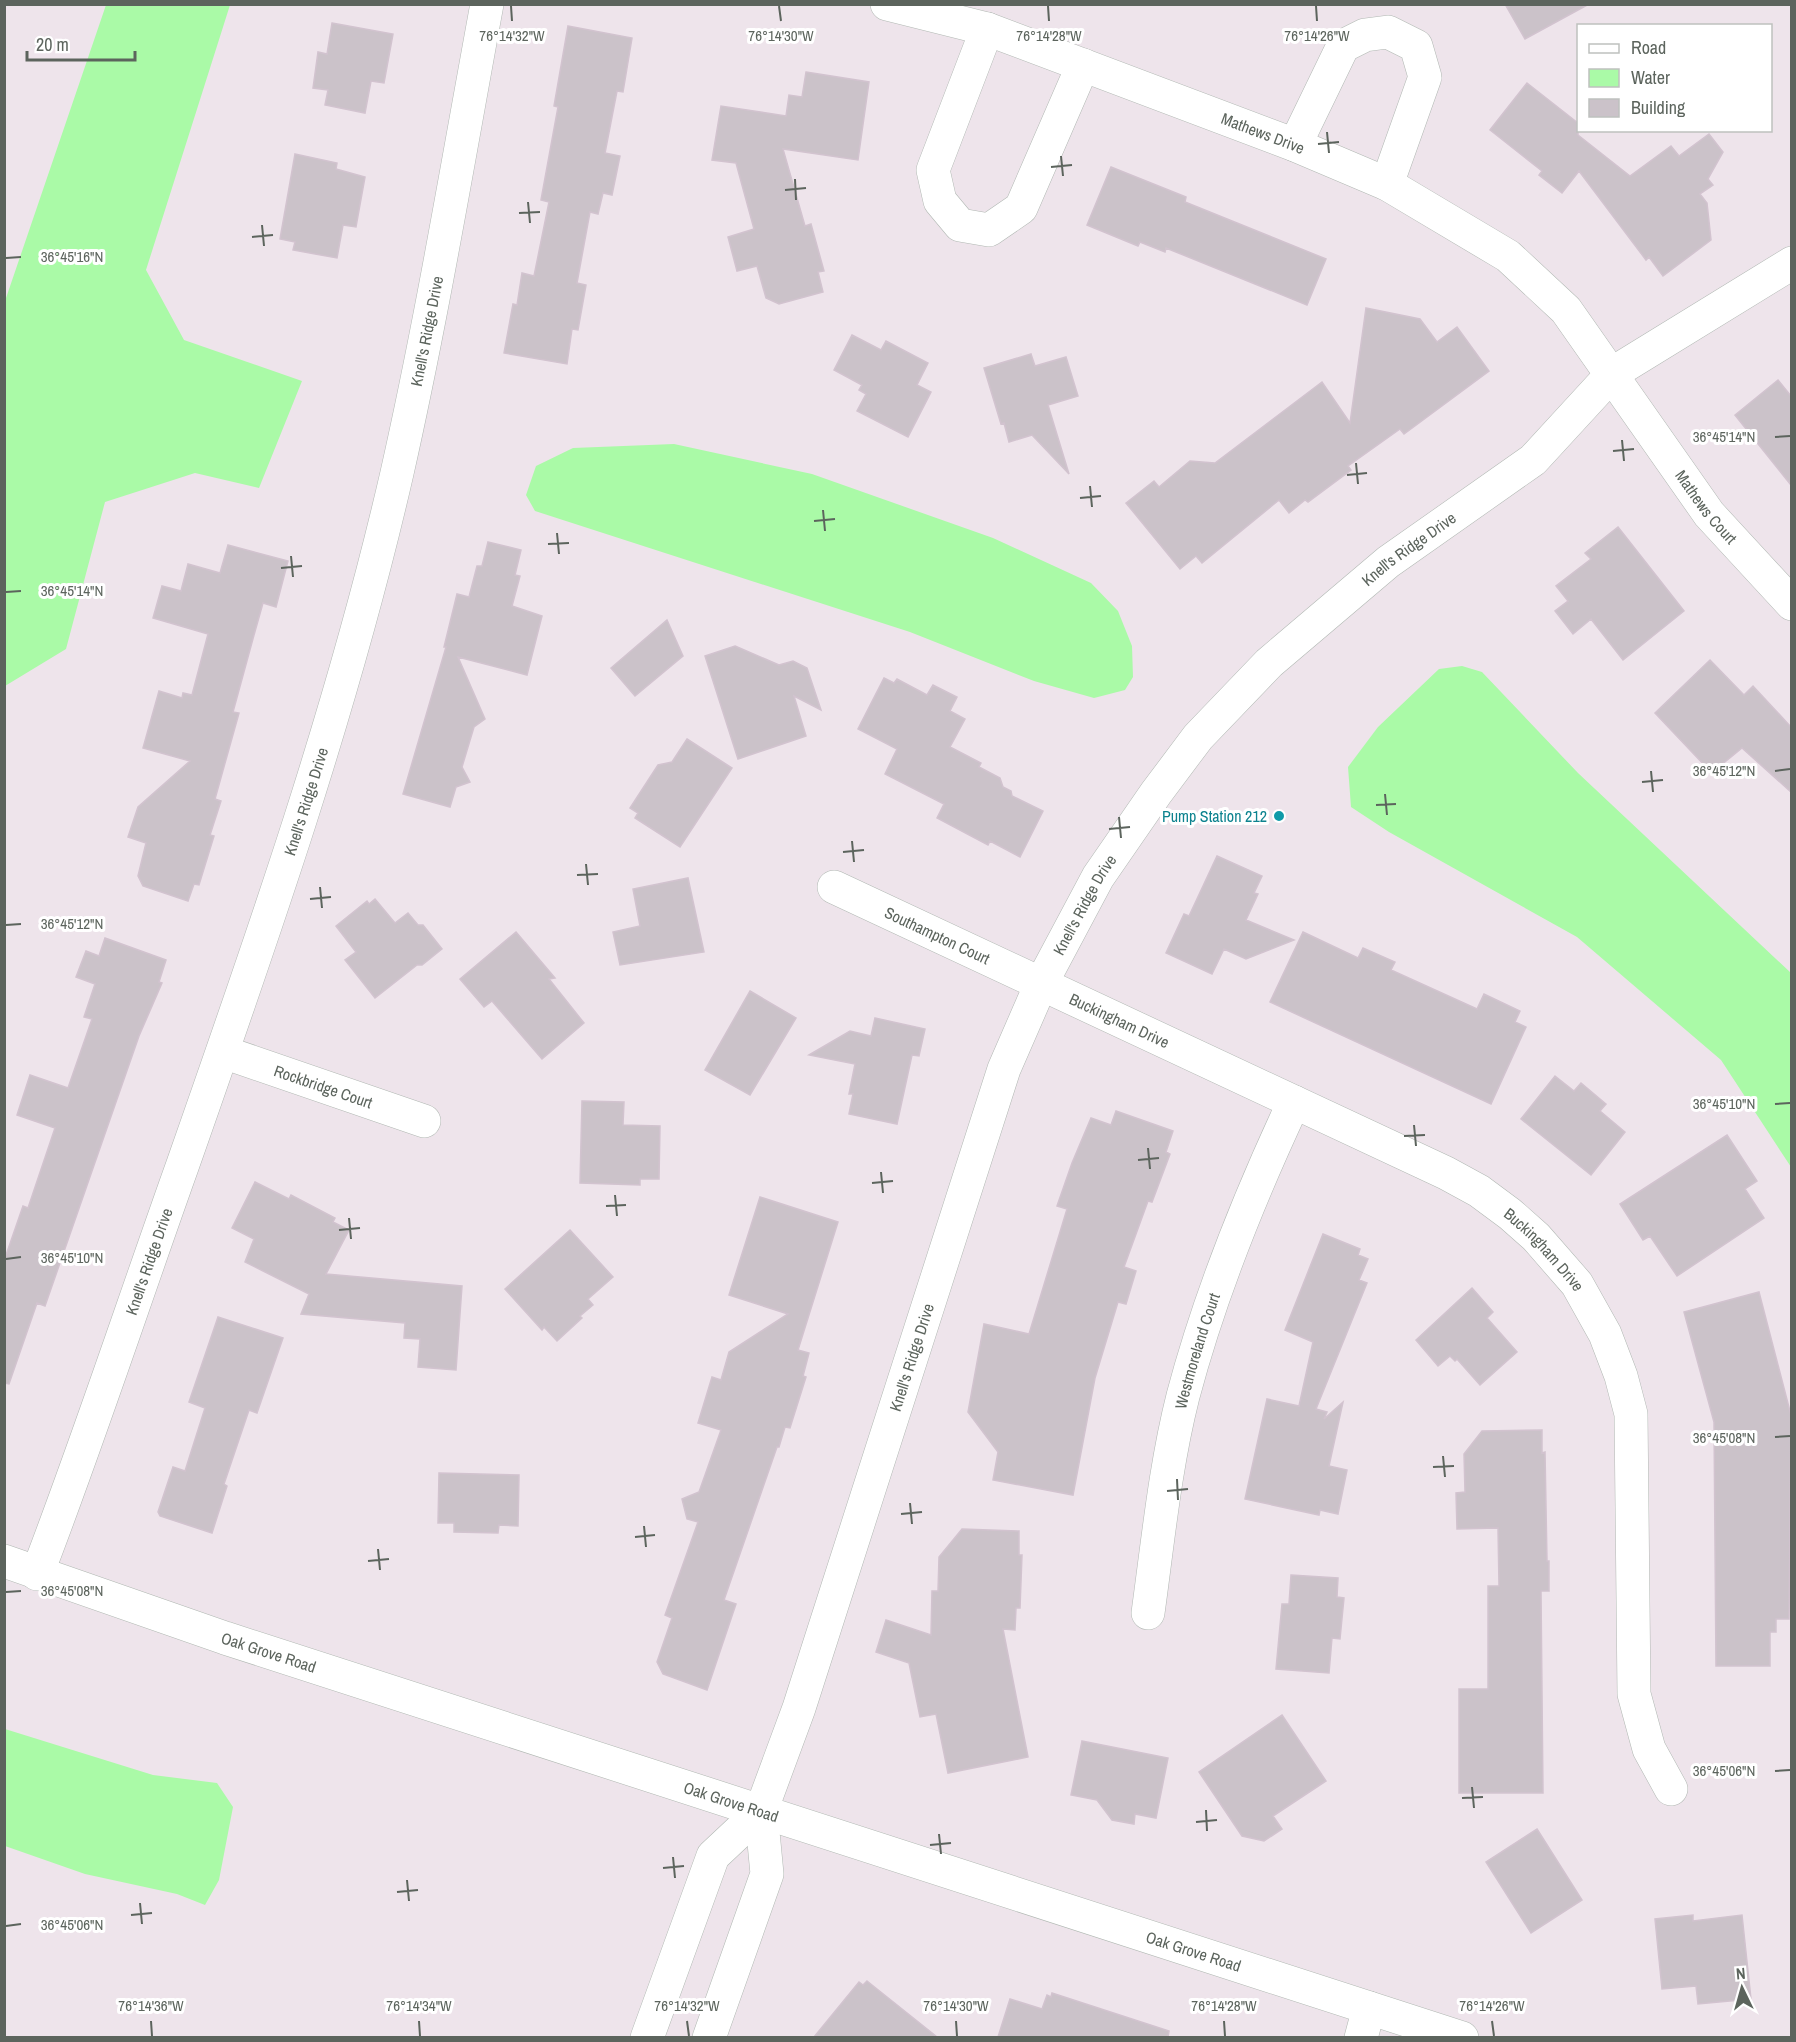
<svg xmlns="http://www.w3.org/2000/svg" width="1796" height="2042" font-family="'Archivo Narrow',sans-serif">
  <rect width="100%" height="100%" fill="#eee4eb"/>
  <path fill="#aafaa7" d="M106,5H230L146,270L184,340L302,381L259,488L195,473L105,502L66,649L5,686V301Z
    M674,444L812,474L993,538L1091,583L1118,611L1132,646L1133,677L1125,690L1094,698L1034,681L910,632L535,511L526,495L536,466L573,448Z
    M1462,666L1482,672L1578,773L1791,973V1167L1721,1060L1577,937L1389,832L1351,807L1348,767L1378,727L1439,669Z
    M5,1729L153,1775L217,1783L233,1807L219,1880L205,1905L177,1894L85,1874L5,1846Z"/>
  <path fill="#cbc2c9" stroke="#d2c3cf" stroke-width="1.5" d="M1505,4H1589L1525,39Z
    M332,23L393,34L384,83L371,81L365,113L325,105L328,90L313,88L318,52L327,54Z
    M568,26L632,38L623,92L617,91L605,153L620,156L612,195L603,193L598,214L590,212L577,283L586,285L578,330L572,329L567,364L504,353L513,304L517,305L522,273L534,276L549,202L541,200L558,107L554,106Z
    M806,72L869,82L858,160L783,149L805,226L811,224L824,271L818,272L823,292L779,304L766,298L757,266L737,271L728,237L754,229L736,163L712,160L721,106L786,116L789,95L802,97Z
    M1527,83L1578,123V135L1630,176L1671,146L1679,156L1709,134L1723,152L1708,179L1713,185L1700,194L1707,203L1711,240L1663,276L1649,257L1646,260L1579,171L1562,193L1539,175L1542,171L1490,130Z
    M295,154L337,163L336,169L365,177L356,227L343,225L337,258L293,250L295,242L280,239Z
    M1111,167L1186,197L1185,202L1326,259L1307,305L1166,248L1165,252L1140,242L1138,246L1087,225Z
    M1366,308L1420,319L1437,342L1457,327L1489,371L1404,434L1400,429L1348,466L1351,470L1308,502L1305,500L1289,513L1279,500L1202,563L1196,556L1180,569L1126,503L1154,481L1159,487L1190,461L1215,463L1322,382L1350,423Z
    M852,335L881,350L886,341L928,363L917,385L931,392L908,437L857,411L866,394L859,390L862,385L834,370Z
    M1031,354L1035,366L1066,357L1078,396L1048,405L1069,474L1032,435L1009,442L1004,423L1001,424L984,368Z
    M1778,380L1791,396V485L1735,415Z
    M1618,527L1684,611L1623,660L1591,619L1573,634L1555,611L1568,601L1556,586L1591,559L1585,553Z
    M488,542L521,550L515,575L520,576L512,606L542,616L527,675L458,657L485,719L474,727L462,767L470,782L456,787L450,807L403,794L446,647H444L457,594L469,597L477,566H482Z
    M228,545L288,561L276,607L263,603L254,635L233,712L239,713L215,799L221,801L210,835L214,836L199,885L194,884L188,901L143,886L138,876L146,843L128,837L138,807L190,761L143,748L159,691L182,698L183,693L192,695L208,634L153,618L162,586L181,591L188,564L220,573Z
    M667,620L683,656L635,696L611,668Z
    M735,646L779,665L793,661L807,668L821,710L794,696L806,736L738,759L705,656Z
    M1710,660L1744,695L1753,686L1791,727V792L1742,748L1715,770L1711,766L1708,769L1655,713Z
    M884,678L894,683L897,679L927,695L933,685L957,697L950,711L965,719L950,747L981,763L979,767L1000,778L1003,787L1011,791L1012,796L1043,811L1020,857L990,841L988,845L937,818L944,804L885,774L897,749L858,729Z
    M687,739L732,768L680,847L635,818L638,813L630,808L658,765L672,762Z
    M1217,856L1262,876L1254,893L1258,894L1246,920L1294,940L1246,959L1224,949L1212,974L1166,953L1184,914L1189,916Z
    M688,878L704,952L620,965L613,932L640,926L633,889Z
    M375,899L395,923L408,913L418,925H423L442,949L422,965H417L375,998L345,960L356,952L336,926L367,901L369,904Z
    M516,932L555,978L549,979L584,1023L542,1059L492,1001L484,1007L460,979Z
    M1303,932L1358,958L1363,948L1395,962L1391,970L1477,1009L1484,994L1520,1011L1515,1022L1526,1027L1491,1104L1270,1002Z
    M105,938L166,960L159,982L162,983L139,1036L45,1306L37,1303L9,1384L4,1383V1261L23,1206L28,1208L55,1128L17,1115L30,1075L68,1088L92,1019L84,1017L95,984L76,977L86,951L99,956Z
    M750,991L796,1018L750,1095L705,1070Z
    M875,1018L925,1029L919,1056L912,1055L897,1124L849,1114L853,1094H849L855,1064L809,1055L850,1031L871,1036Z
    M1555,1076L1574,1091L1581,1083L1606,1104L1600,1111L1625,1132L1591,1175L1521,1119Z
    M582,1101L624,1102L623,1125L660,1126L659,1179H640V1185L580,1183Z
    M1116,1111L1173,1131L1166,1152L1170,1154L1152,1202L1148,1201L1124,1267L1136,1271L1126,1304L1118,1302L1095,1378L1073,1495L993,1480L998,1452L968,1412L984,1324L1029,1334L1067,1209L1057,1206L1072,1163L1091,1118L1111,1125Z
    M1727,1135L1757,1181L1745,1189L1764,1218L1677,1276L1650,1236L1643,1240L1620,1204Z
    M255,1182L289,1199L291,1195L335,1218L333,1222L349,1230L326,1274L462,1286L456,1370L418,1367L420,1339L404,1338L405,1323L301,1314L309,1294L245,1262L254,1239L232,1228Z
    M760,1197L838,1222L798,1350L809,1353L803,1376L806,1377L790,1428L785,1427L779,1447H777L724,1600L736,1604L707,1690L663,1674L657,1662L672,1618L665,1615L698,1522L687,1519L682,1499L699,1492L721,1430L698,1423L712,1377L721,1380L729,1352L788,1314L729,1295Z
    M570,1230L613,1277L588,1299L593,1305L580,1316L582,1318L557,1341L544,1327L542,1330L505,1289Z
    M1323,1234L1360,1249L1358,1255L1368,1259L1359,1280L1367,1283L1316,1409L1327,1412L1324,1419L1343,1402L1329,1466L1347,1470L1338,1514L1320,1510L1319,1515L1245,1499L1267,1399L1299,1406L1313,1342L1285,1330Z
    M1472,1288L1493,1312L1487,1318L1517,1352L1480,1385L1457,1359L1455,1361L1450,1356L1438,1366L1416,1340Z
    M1759,1292L1791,1415L1789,1619H1776V1632H1770V1666H1716L1714,1422L1684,1312Z
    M218,1317L283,1338L257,1413L249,1410L224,1484L227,1486L212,1533L160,1516L158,1512L173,1467L185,1471L205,1408L189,1402Z
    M1542,1430V1453L1545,1452L1547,1561H1549V1591H1541L1543,1793H1459V1689H1488V1586H1499L1498,1528L1457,1529L1456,1493L1465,1492L1464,1454L1482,1431Z
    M439,1473L519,1475L518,1526L499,1525L498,1533L454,1532V1523H438Z
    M962,1529L1019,1531V1555H1022L1020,1608H1016L1015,1630L1003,1629L1028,1757L948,1773L936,1714L920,1717L909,1663L876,1652L886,1620L931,1635L932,1591H938L939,1557Z
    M1291,1575L1338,1578L1337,1597L1344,1598L1340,1639L1332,1638L1329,1673L1276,1669L1282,1604H1289Z
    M1282,1715L1326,1781L1273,1816L1282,1829L1264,1841L1242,1836L1199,1772Z
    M1082,1741L1168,1758L1156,1818L1135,1814L1134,1824L1112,1820L1097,1800L1071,1795Z
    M1537,1829L1582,1900L1531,1933L1486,1862Z
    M1693,1915V1921L1742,1915L1751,1999L1698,2004L1696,1986L1662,1989L1655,1919Z
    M867,1981L937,2037H814L859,1982L863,1985Z
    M1052,1993L1169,2031L1168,2037H998L1010,1999L1042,2009L1047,1995L1051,1997Z"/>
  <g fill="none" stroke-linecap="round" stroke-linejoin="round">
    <defs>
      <g id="street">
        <path id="s1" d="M887,4L987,29L1295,145L1387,184L1508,256L1566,310L1709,514L1792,604"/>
        <path d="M987,29L933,170L940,201L960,225L989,230L1021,208L1083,65"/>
        <path d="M1295,145L1343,46L1365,35L1388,32L1416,46L1425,77L1387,184"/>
        <path id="s2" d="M834,887L1446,1173L1479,1191L1510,1214L1536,1237L1577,1284L1605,1334L1621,1376L1631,1414L1634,1694L1649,1749L1671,1789"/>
        <path id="s3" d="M223,1052L424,1121"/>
        <path id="s4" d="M37,1574C89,1439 134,1301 183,1164C263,936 343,708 397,473C432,318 458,161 487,4"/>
        <path id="s5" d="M1148,1613C1158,1541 1165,1467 1183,1396C1210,1294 1249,1198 1294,1102"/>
        <path id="s6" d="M761,1811L799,1708L1004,1069L1041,984L1098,877L1156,793L1198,737L1269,663L1388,562L1533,460L1613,373L1792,263"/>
        <path d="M1361,2038L1369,2008"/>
      </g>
      <g id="secondary">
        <path id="s7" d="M4,1561L225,1638L1462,2038"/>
        <path d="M647,2038L713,1856L761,1811"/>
        <path d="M709,2038L767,1874L761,1811"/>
      </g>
    </defs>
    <use href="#street" stroke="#b1b8b3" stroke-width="34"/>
    <use href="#secondary" stroke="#b0b8b2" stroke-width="34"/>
    <use href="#street" stroke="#fff" stroke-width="33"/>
    <use href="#secondary" stroke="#fff" stroke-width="33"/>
  </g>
  <path fill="none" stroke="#5c645d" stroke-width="2" d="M511,6L512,21M779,6L781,21M1048,6L1049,21M1316,6L1317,21M1327,132L1329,153M1318,144L1339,142M1061,156L1063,176M1051,167L1072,165M795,179L796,200M785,190L806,188M528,202L530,223M519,213L540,212M262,225L264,246M252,237L273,235M6,258L21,257M1775,437L1790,436M1622,440L1624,461M1613,451L1634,449M1356,463L1358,484M1347,475L1367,473M1090,486L1092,507M1080,498L1101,496M823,510L825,531M814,521L835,519M557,533L559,554M548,544L569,543M291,556L293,577M281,568L302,566M6,592L21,591M1651,771L1653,792M1775,771L1790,769M1642,782L1663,780M1385,794L1387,815M1376,805L1396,804M1119,817L1121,838M1109,829L1130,827M852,841L854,862M843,852L864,850M586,864L588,885M577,875L598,874M320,887L322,908M310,899L331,897M6,925L21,924M1775,1104L1790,1103M1414,1125L1416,1146M1404,1136L1425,1135M1148,1148L1150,1169M1138,1160L1159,1158M881,1172L883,1193M872,1183L893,1181M615,1195L617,1216M606,1206L626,1205M349,1218L351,1239M339,1230L360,1228M6,1259L21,1257M1775,1437L1790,1436M1443,1456L1445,1477M1433,1467L1454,1466M1177,1479L1178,1500M1167,1491L1188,1489M910,1503L912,1524M901,1514L922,1512M644,1526L646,1547M635,1537L655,1535M378,1549L380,1570M368,1561L389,1559M6,1592L21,1591M1775,1771L1790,1770M1472,1787L1474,1808M1462,1798L1483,1797M1206,1810L1207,1831M1196,1822L1217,1820M939,1834L941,1854M930,1845L951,1843M673,1857L675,1878M663,1868L684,1866M407,1880L409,1901M397,1892L418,1890M140,1903L142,1924M131,1915L152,1913M6,1926L21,1924M151,2021L152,2036M419,2021L420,2036M687,2021L689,2036M956,2021L957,2036M1224,2021L1225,2036M1492,2021L1494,2036"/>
  <circle fill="#0f9aa8" stroke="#fff" stroke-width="2" cx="1279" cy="816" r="6"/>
  <g text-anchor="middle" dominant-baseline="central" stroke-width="6" stroke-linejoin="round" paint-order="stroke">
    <g font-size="16" fill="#5c645d" stroke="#fff">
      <text stroke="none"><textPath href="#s1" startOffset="398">Mathews Drive</textPath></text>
      <text stroke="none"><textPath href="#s4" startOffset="1304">Knell's Ridge Drive</textPath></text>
      <text stroke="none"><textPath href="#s1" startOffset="994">Mathews Court</textPath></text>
      <text stroke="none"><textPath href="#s6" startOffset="1450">Knell's Ridge Drive</textPath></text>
      <text stroke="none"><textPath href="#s4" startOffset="818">Knell's Ridge Drive</textPath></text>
      <text stroke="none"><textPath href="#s6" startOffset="964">Knell's Ridge Drive</textPath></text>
      <text stroke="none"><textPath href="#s2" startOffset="114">Southampton Court</textPath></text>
      <text stroke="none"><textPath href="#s2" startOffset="315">Buckingham Drive</textPath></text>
      <text stroke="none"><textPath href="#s3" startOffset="106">Rockbridge Court</textPath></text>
      <text stroke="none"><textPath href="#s2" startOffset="801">Buckingham Drive</textPath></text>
      <text stroke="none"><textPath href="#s4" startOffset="332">Knell's Ridge Drive</textPath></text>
      <text stroke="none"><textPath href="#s5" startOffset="267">Westmoreland Court</textPath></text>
      <text stroke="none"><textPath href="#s6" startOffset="478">Knell's Ridge Drive</textPath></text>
      <text stroke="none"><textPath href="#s7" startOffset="280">Oak Grove Road</textPath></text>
      <text stroke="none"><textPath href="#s7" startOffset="766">Oak Grove Road</textPath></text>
      <text stroke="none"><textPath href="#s7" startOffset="1252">Oak Grove Road</textPath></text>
    </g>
    <g font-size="16" fill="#0d838f" stroke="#fff" text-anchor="end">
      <text x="1267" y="816">Pump Station 212</text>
    </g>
  </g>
  <g font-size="15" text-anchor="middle" fill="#5c645d" stroke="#fff" stroke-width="6" stroke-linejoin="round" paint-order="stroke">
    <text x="512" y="41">76°14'32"W</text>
    <text x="781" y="41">76°14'30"W</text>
    <text x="1049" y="41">76°14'28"W</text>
    <text x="1317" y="41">76°14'26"W</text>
    <text x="72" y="262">36°45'16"N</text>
    <text x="1724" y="442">36°45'14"N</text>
    <text x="72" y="596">36°45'14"N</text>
    <text x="1724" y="776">36°45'12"N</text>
    <text x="72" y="929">36°45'12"N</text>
    <text x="1724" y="1109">36°45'10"N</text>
    <text x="72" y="1263">36°45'10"N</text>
    <text x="1724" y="1443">36°45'08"N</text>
    <text x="72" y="1596">36°45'08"N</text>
    <text x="1724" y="1776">36°45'06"N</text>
    <text x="72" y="1930">36°45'06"N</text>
    <text x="151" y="2011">76°14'36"W</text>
    <text x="419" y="2011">76°14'34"W</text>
    <text x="687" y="2011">76°14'32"W</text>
    <text x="956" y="2011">76°14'30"W</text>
    <text x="1224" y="2011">76°14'28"W</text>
    <text x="1492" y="2011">76°14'26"W</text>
  </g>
  <rect width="1796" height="2042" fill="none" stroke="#5c645d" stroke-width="12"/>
  <rect x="1577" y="24" width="195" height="108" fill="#ffffff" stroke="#bec1be" stroke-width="1.5"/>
  <rect x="1589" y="44" width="30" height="9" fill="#ffffff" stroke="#bec1be" stroke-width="1.5"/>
  <text x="1631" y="54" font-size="18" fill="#5c645d">Road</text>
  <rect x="1589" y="69" width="30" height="18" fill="#aafaa7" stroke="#bec1be" stroke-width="1.5"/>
  <text x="1631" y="84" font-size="18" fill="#5c645d">Water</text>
  <rect x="1589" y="99" width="30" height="18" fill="#cbc2c9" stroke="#bec1be" stroke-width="1.5"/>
  <text x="1631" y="114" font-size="18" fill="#5c645d">Building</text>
  <g transform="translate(1742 1988) rotate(355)" stroke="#ffffff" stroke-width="4.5" paint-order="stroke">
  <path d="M0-4.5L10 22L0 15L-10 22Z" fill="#5c645d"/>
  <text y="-9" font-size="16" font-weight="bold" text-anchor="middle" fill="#5c645d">N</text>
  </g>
  <path d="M27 51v9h108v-9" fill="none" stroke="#5c645d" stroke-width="3"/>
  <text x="36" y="51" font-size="18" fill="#5c645d" stroke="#ffffff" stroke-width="4.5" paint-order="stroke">20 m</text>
</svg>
